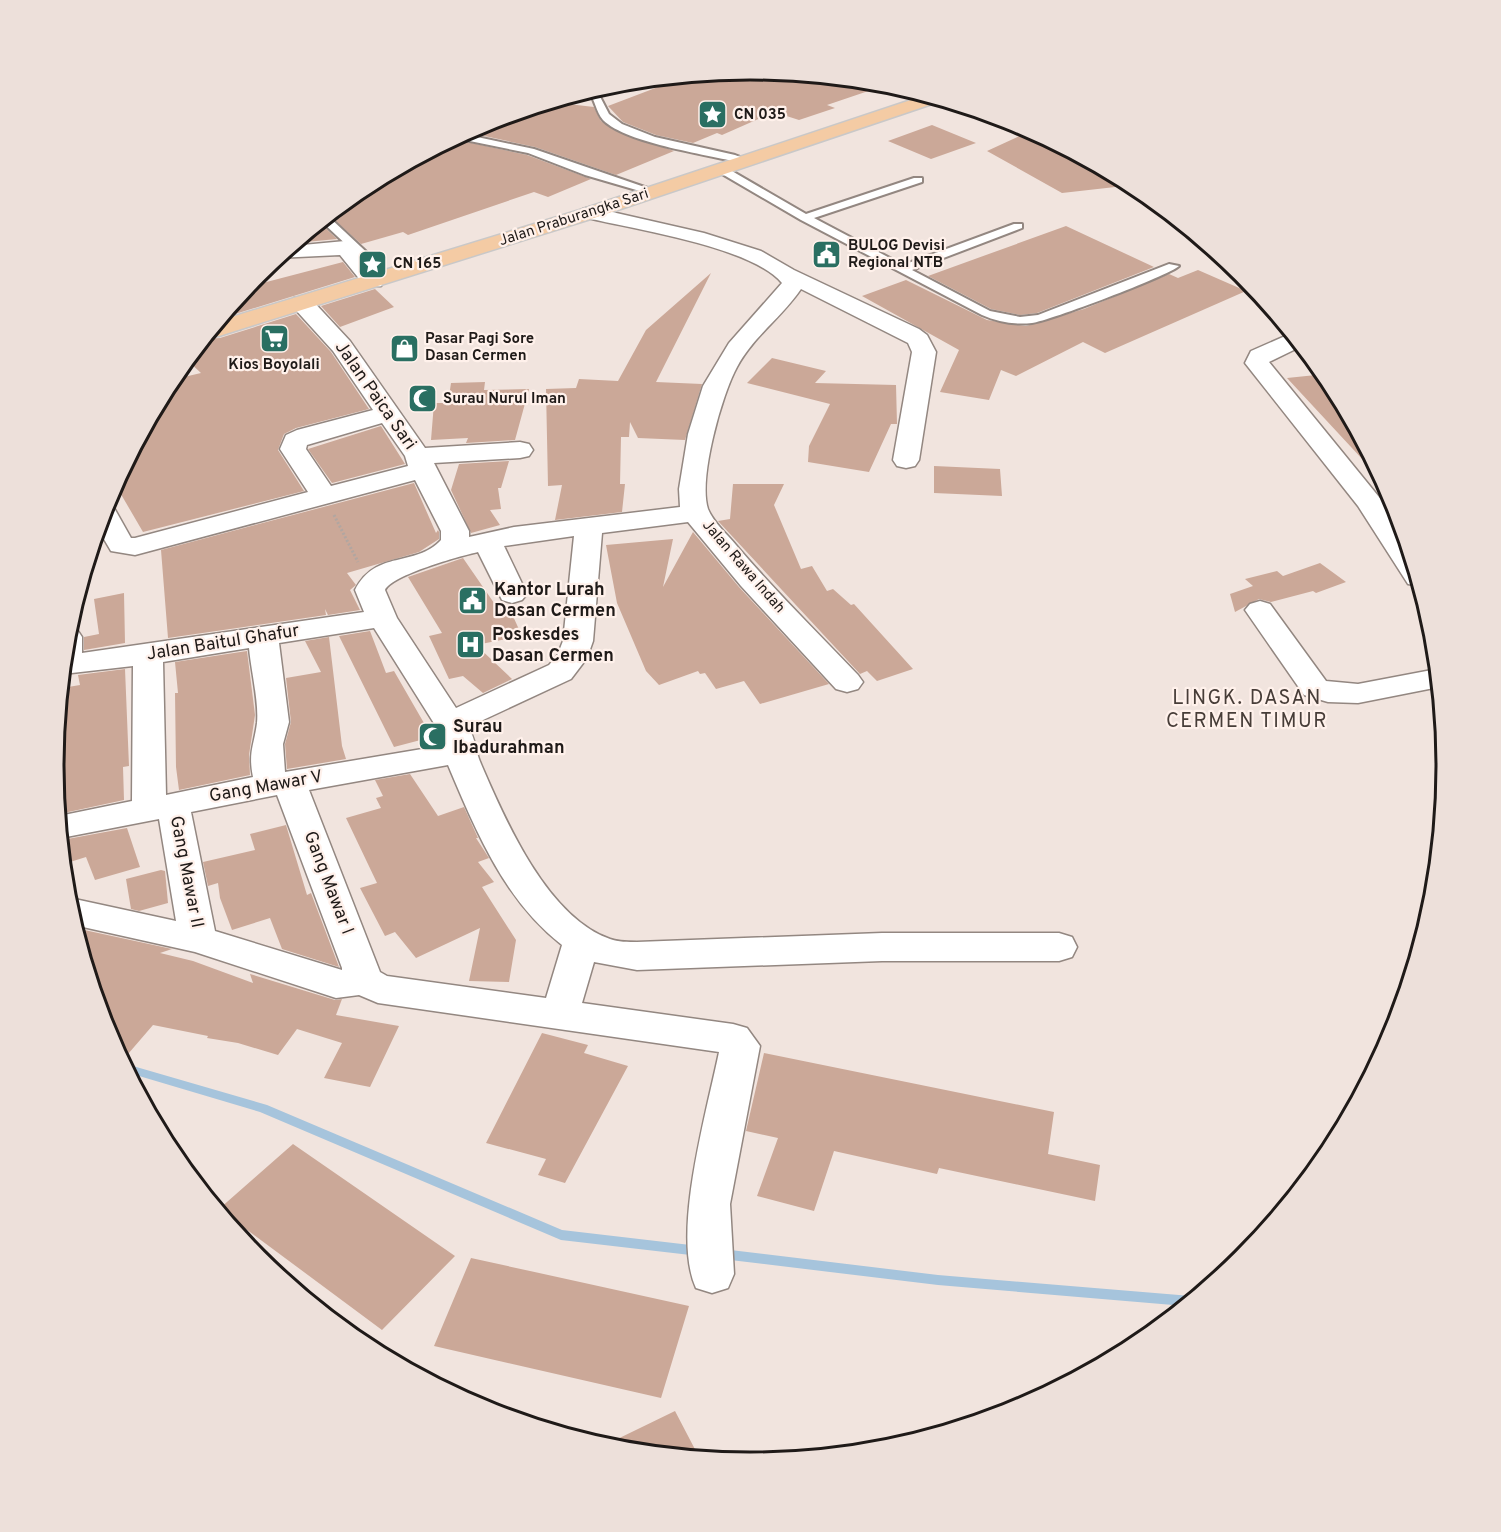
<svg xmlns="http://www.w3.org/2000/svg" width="1501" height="1532" font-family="Overpass,sans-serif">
  <rect width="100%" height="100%" fill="#f1e4de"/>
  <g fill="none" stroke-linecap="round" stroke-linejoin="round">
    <path fill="#a6c4dc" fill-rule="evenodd" d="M124,1064H126L267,1105L562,1230L699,1246L703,1247L705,1251L703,1255L699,1256L561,1240L260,1112L129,1073Z
      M722,1249L938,1275L1191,1296L1195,1298L1185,1306L938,1285L722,1259L718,1258L716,1254L718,1250Z"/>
  </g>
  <path fill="#cba898" d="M751,70L889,84L827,105L835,108L799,120L774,112L722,135L717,133L693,143L656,135L623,122L608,106L687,76Z
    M551,102L594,107L601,121L614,130L674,151L616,175L535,147L466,132L484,122Z
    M932,125L976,143L931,159L888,141Z
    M1028,132L1046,138L1133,185L1062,193L987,151Z
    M453,139L527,155L591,179L548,197L534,192L408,235L403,232L361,244L329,215L364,187Z
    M320,223L337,239L295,243Z
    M1066,226L1154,267L1037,313L1020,315L991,309L928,276Z
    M343,262L355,277L222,318L247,287Z
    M1198,270L1246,291L1105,353L1083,342L1016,376L1001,370L989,400L940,392L959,350L862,296L906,280L987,320L1026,326L1084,309L1169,274L1178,278Z
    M711,273L656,382L702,384L685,440L638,438L630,422L629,437H621L620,484H625L622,512L555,520L562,485L548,486L546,389L576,388L579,379L618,381L646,330Z
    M375,289L394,307L340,327L321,306Z
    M296,314L331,352L369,409L296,428L284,434L278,450L304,491L143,532L115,484L171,380L201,373L187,360L205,339L220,338Z
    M772,358L826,371L815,383L896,385L897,424H891L869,472L808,462L809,446L830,404L747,383Z
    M1316,375L1337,393L1371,456L1364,461L1287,378Z
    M485,382L484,390L529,389L515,440L466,443L468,438L431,440L434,403H448L451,383Z
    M381,426L405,464L332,483L308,449Z
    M509,461L501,488H498L501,509L490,510L500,525L471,533L451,490L459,464Z
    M934,466L1000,469L1002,496L934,493Z
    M414,483L436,533L438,530L439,532V539L419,552L347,573L356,585L350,590L360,610L328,615L325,609L326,615L168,638L161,550Z
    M733,484H784L774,505L801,569L812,566L827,591L833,589L851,605L854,604L913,669L877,681L867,671L860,674L718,521L730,519Z
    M693,532L739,587L829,684L760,704L744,681L716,689L705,673L700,674L698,671L659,685L646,671L617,603L606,545L673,539L663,587Z
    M463,558L503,616L512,614L522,636L476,645L512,679L483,693L463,676L449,679L429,636L442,633L408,577Z
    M1320,563L1346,582L1316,593L1313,591L1271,602L1259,599L1235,612L1230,594L1253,586L1245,579L1277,571L1283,576Z
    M124,593L125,643L84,650V637L99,634L94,599Z
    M370,631L386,673L394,671L432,737L394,747L339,636Z
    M329,637L342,746L346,759L287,769L285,744L291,722L286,678L321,672L305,641Z
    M247,651L255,715L249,755L250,775L179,790L176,767L175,693H178L175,662Z
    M125,669L129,766L123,767L124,800L59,814L54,766L62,688L80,685L78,675Z
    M410,774L438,816L464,807L478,838H476L489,858L478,862L494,882L482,887L516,940L509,982L469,981L480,928L416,958L395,932L385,936L360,888L377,883L346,818L381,808L376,798L383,796L375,780Z
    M286,825L307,895L311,893L339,967L282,949L270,918L232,930L220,898L218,883L208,886L203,862L255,850L250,834Z
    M127,828L140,867L95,880L86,857L70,862L62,840Z
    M161,870L165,871L168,903L139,911L131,909L126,879Z
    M75,928L172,949L160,953L193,961L253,983L250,974L335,1000L342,999L336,1015L399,1026L370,1087L324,1078L342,1043L297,1029L278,1055L238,1043L207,1038L208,1036L153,1025L122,1061L107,1032Z
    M542,1033L588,1045L584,1053L628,1066L565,1183L538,1175L546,1159L486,1143Z
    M764,1053L1054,1112L1048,1154L1100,1165L1095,1201L939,1168L937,1174L834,1151L814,1211L757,1196L778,1138L746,1131Z
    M293,1144L455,1256L382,1330L219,1209Z
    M471,1258L689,1306L661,1398L434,1346Z
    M675,1411L699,1457L603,1446Z"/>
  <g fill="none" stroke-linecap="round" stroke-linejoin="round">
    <defs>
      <path id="lane" d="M596,89L609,114L622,124L655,137L735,155L751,161L746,164C711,155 627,144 603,120C596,112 595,99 588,91Z
        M463,134L534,149L659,192L650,194L585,175L528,153L455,138Z
        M717,167H725L806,214L914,178H922V182L814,218L903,265L1014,224H1022V228L912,270L990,311L1020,317L1038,315L1169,264L1179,266C1168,276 1049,321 1032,323C1015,325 998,322 982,315L801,220L717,171Z
        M329,217L391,275V279H383L321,221Z"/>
      <path id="street" d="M590,207L704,233L761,251L794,270L919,329L927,335L936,352L919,460L915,466L906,468L897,466L893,460L912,352L908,343L801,289C782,317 753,337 737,367C722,394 698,479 708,509C713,522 727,534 736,545C774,590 817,632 858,675L863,682L858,689L847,692L836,689L741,586L688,522L602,533L593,641L587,658L571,679L468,727C476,739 475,751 481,764C505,820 547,917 610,939C618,942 628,942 637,942L882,933H1059L1072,937L1077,947L1072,957L1059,961H882L637,970L594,962L582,1003L733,1024L747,1028L760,1046L730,1204L734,1274L728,1288L712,1293L696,1288C671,1234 707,1111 719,1052L378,1003L359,995L336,998L195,952L74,925L67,902L70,898L176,921L159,819L61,838L59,816L132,801L133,666L63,674L68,628L78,631L82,637V653L364,612L355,590C376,549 415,568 441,540V531L415,480L135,555L111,551L98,529L106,504L113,506L131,538H135L308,492L280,449L286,435L297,430L373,410L333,351L294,308L290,303L294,298H310L350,341L425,448L520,442L529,444L533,450L529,456L520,458L434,463L469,531V537L514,527L680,507L679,489L688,434L703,386L729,343L782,283C751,246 631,229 583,217L579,213L583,209ZM382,423L405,456L408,466L331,486L306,449L307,445ZM574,536L563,641L557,656L549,665L456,708L397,618L385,590C392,575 460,556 478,552L502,600L512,603L522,600L527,594L504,546ZM374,628L442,736L443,743L434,747L285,772L283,744L289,722L279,643ZM249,648C251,670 259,702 257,723C254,746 248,752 253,777L166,795L163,662ZM448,765C476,831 504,900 562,945L546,998L387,976L380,972L309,790ZM277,795L342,968V970L215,931L191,812Z
        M345,241L362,250L384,281L381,286H365L340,255L277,258L292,246Z
        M1292,333L1302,346L1269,362L1383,502L1405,536L1420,586L1408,584L1358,506L1245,363L1251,351Z
        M1260,601L1270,604L1326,681L1358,684L1437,669L1439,687L1358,703L1328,702L1304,695L1245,610L1250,604Z"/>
      <path id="primary" d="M926,95L944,100L597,217L219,336L206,337L219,321L583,209Z"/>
    </defs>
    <use href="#lane" stroke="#938781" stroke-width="4"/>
    <use href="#street" stroke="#938781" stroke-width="3"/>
    <use href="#primary" stroke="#c9c8c8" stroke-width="3"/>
    <path stroke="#b1a6a1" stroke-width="3" stroke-dasharray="2 2" stroke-linecap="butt" d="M334,515L358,562"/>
    <use href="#lane" fill="#fff" fill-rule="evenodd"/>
    <use href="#street" fill="#fff" fill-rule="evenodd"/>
    <use href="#primary" fill="#f4cba4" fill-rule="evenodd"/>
  </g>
  <defs>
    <symbol id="sight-square" viewBox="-11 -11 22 22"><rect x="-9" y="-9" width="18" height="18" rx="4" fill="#2a6f62" stroke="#fff1eb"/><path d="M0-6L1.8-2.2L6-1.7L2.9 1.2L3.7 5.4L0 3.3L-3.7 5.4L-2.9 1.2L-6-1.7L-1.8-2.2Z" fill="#fff"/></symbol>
    <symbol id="civic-square" viewBox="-11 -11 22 22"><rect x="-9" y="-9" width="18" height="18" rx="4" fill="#2a6f62" stroke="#fff1eb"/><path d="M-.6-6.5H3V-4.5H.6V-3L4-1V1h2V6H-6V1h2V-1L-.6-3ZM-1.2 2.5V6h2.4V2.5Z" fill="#fff"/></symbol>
    <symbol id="supermarket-square" viewBox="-11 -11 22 22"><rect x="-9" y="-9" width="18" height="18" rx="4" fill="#2a6f62" stroke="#fff1eb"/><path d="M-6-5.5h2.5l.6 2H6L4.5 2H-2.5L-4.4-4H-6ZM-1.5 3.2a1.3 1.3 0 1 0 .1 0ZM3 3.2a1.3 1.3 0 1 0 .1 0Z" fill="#fff"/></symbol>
    <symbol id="shop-square" viewBox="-11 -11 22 22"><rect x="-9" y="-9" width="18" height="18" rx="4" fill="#2a6f62" stroke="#fff1eb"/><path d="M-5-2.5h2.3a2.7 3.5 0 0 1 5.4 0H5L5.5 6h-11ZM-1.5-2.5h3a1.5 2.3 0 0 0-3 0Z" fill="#fff"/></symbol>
    <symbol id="mosque-square" viewBox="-11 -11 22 22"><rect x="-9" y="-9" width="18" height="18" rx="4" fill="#2a6f62" stroke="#fff1eb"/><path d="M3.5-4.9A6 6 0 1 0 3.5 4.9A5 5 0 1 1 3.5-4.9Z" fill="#fff"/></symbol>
    <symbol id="hospital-square" viewBox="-11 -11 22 22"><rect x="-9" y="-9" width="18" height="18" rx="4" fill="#2a6f62" stroke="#fff1eb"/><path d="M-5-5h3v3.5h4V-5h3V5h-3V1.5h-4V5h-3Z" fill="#fff"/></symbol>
  </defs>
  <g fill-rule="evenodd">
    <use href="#sight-square" x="696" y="98" width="33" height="33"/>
    <use href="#civic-square" x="810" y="238" width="33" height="33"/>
    <use href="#sight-square" x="356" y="248" width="33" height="33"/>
    <use href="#supermarket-square" x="258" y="322" width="33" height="33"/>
    <use href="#shop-square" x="388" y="332" width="33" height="33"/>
    <use href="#mosque-square" x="406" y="382" width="33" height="33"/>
    <use href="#civic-square" x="456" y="584" width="33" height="33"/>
    <use href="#hospital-square" x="454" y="628" width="33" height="33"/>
    <use href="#mosque-square" x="416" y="720" width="33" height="33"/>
  </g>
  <g text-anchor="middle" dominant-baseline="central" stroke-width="4.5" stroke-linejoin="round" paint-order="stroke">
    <g font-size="15" font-weight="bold" fill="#1f1a18" stroke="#fff1eb" text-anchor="start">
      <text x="734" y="115">CN 035</text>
      <text x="848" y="246">BULOG Devisi<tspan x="848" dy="17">Regional NTB</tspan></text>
      <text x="393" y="264">CN 165</text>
      <text x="425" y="339">Pasar Pagi Sore<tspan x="425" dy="17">Dasan Cermen</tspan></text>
      <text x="274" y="365" text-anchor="middle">Kios Boyolali</text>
      <text x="443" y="399">Surau Nurul Iman</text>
    </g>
    <g font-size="15" fill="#1f1a18" stroke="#fff1eb">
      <text transform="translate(574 218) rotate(-18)">Jalan Praburangka Sari</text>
      <text transform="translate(743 567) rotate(49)">Jalan Rawa Indah</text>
    </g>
    <g font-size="18" fill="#1f1a18" stroke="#fff1eb">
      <text transform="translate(375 396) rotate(55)">Jalan Paica Sari</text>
      <text transform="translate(223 643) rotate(-9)">Jalan Baitul Ghafur</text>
      <text transform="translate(266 787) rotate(-10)">Gang Mawar V</text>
      <text transform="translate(186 872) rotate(79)">Gang Mawar II</text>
      <text transform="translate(328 883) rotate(69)">Gang Mawar I</text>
    </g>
    <g font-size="18" font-weight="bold" fill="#1f1a18" stroke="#fff1eb" text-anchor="start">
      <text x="494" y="590">Kantor Lurah<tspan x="494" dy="21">Dasan Cermen</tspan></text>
      <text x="492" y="635">Poskesdes<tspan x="492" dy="21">Dasan Cermen</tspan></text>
      <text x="453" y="727">Surau<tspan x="453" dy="21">Ibadurahman</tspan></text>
    </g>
    <g font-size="20" letter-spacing="1.5" fill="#473d38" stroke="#fff1eb">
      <text x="1247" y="699">LINGK. DASAN<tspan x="1247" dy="23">CERMEN TIMUR</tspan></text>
    </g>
  </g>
  <path d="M0 0H1501V1532H0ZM64 766a686 686 0 1 1 1372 0a686 686 0 1 1-1372 0Z" fill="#ede0da" fill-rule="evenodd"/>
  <path fill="none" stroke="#1f1a18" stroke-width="3" d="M64 766a686 686 0 1 1 1372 0a686 686 0 1 1-1372 0Z"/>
</svg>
